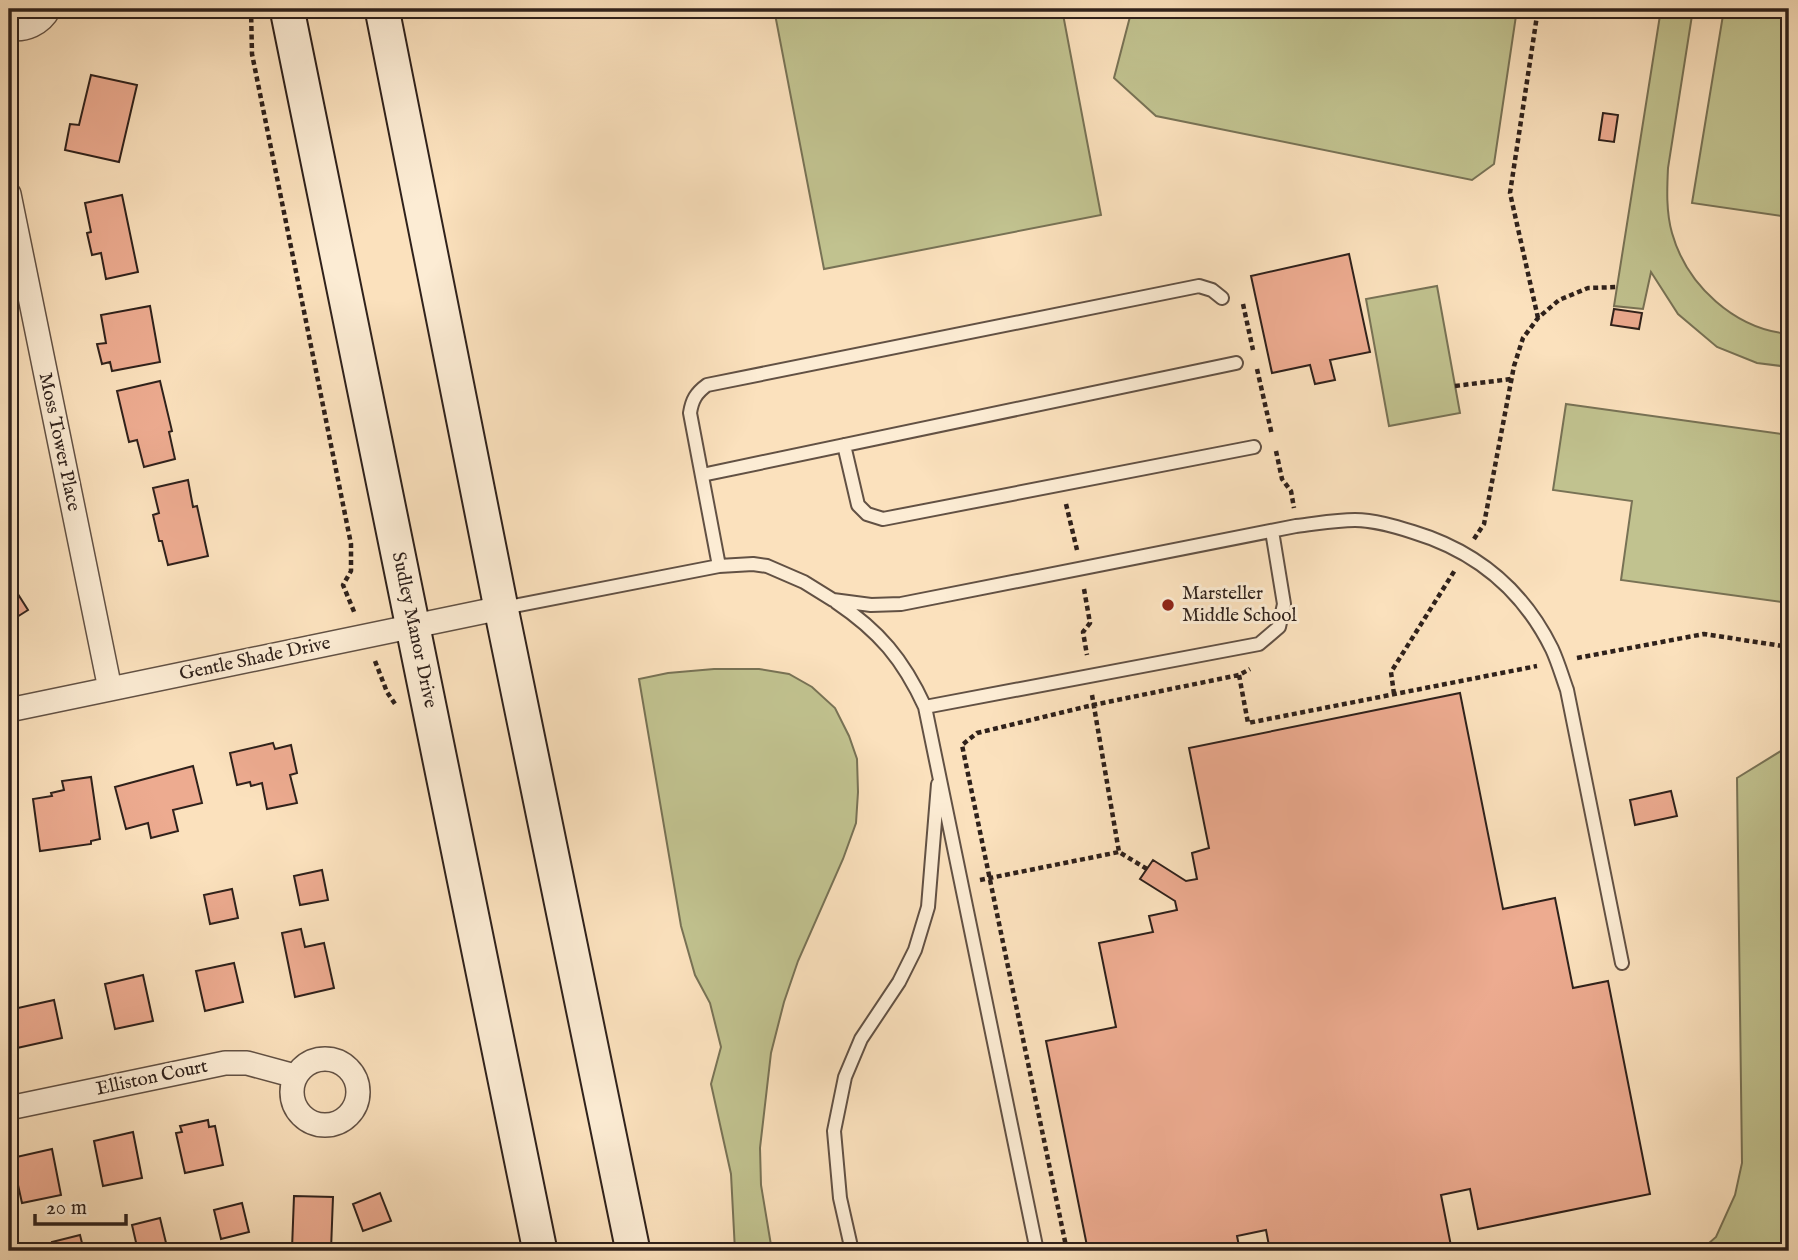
<svg xmlns="http://www.w3.org/2000/svg" width="1798" height="1260" font-family="'IM FELL English',serif">
  <rect width="100%" height="100%" fill="#fbe1bd"/>
  <filter id="stains"><feTurbulence type="fractalNoise" baseFrequency=".00286" numOctaves="4"/><feColorMatrix values="0 0 0 0 .2 0 0 0 0 .09 0 0 0 0 .02 0 0 0 .5 -.17"/></filter>
  <radialGradient id="worn" r=".72"><stop offset=".6" stop-color="#630" stop-opacity="0"/><stop offset="1" stop-color="#630" stop-opacity=".3"/></radialGradient>
  <path fill="#c1c28f" stroke="#787255" stroke-width="2" d="M774,9H1062L1101,215L824,269Z
    M1132,9H1517L1494,164L1472,180L1156,116L1114,78Z
    M1661,9H1693L1668,168C1667,189 1666,212 1672,233C1687,286 1735,329 1789,334V367L1757,363L1717,347L1678,314L1651,272L1643,309L1614,306Z
    M1724,9H1789V217L1692,203Z
    M1437,286L1460,413L1389,426L1366,299Z
    M1566,404L1789,435V603L1621,580L1632,501L1553,490Z
    M714,669H759L789,674L812,687L835,708L849,736L857,759L858,792L856,823L843,859L798,961L784,1002L771,1053L760,1148L761,1185L772,1251H735L731,1174L711,1084L721,1047L710,1003L695,975L681,926L639,679L668,673Z
    M1789,746V1251H1700L1716,1237L1735,1195L1742,1163L1737,778Z"/>
  <path fill="#edab90" stroke="#2f211b" stroke-width="2" d="M91,75L137,85L119,162L65,150L70,124L79,125Z
    M1603,113L1618,115L1614,142L1599,140Z
    M122,195L138,272L106,279L101,253L92,255L87,233L91,232L85,203Z
    M1349,254L1370,352L1330,360L1335,380L1315,384L1310,365L1272,373L1251,276Z
    M150,306L160,362L112,371L110,362L102,364L97,344L106,343L101,315Z
    M1614,309L1642,313L1639,329L1611,325Z
    M160,381L172,431L169,432L175,459L144,467L137,440L129,442L117,391Z
    M188,480L193,507L197,506L208,556L168,565L162,541H159L153,515L159,513L153,488Z
    M9,580L28,610L9,622Z
    M1460,693L1503,909L1555,898L1573,988L1608,981L1650,1194L1478,1229L1470,1189L1441,1195L1452,1251H1270L1266,1230L1237,1236L1240,1251H1088L1046,1041L1116,1027L1099,943L1153,932L1149,916L1177,910L1175,901L1140,879L1153,860L1186,881L1197,879L1192,853L1209,848L1189,748Z
    M273,743L275,749L291,745L297,773L290,775L297,803L267,809L262,783L251,786L250,782L237,785L230,753Z
    M193,766L202,803L173,810L178,831L151,838L148,823L126,829L115,787Z
    M91,777L100,839L91,841V844L40,851L33,799L52,796L51,793L64,790L62,781Z
    M1671,791L1677,816L1635,825L1630,800Z
    M322,870L328,900L300,905L294,876Z
    M232,889L238,918L210,924L204,895Z
    M301,929L305,947L324,943L334,988L295,997L282,933Z
    M234,963L243,1002L205,1011L196,971Z
    M143,975L153,1021L115,1029L105,984Z
    M54,1000L62,1038L17,1048L9,1010Z
    M208,1120L209,1127L215,1126L223,1165L185,1173L176,1133L182,1132L180,1126Z
    M133,1132L142,1178L103,1186L94,1141Z
    M52,1149L61,1195L22,1203L12,1158Z
    M380,1193L391,1221L363,1231L353,1204Z
    M294,1196L333,1197L331,1250L292,1249Z
    M242,1203L249,1232L221,1239L214,1210Z
    M160,1218L167,1247L150,1251H138L132,1225Z
    M80,1235L84,1251H54L52,1242Z"/>
  <g fill="none" stroke-linecap="round" stroke-linejoin="round">
    <defs>
      <path id="service" d="M844,445L858,505L867,514L883,519L1254,447
        M702,475L1236,363
        M719,566L690,413C692,400 696,393 707,385L1199,286L1212,290L1222,298
        M836,602C879,631 903,659 925,707L1037,1251
        M503,608L719,566L753,564L767,566L804,582L833,600L871,605L901,604L1296,526C1315,524 1335,520 1355,520C1374,520 1394,526 1413,532C1476,551 1523,590 1552,649C1558,662 1562,676 1567,690L1622,963
        M925,707L1259,644L1279,627L1284,604L1272,531
        M852,1251L840,1198L834,1131L845,1077L861,1039L899,982L915,950L928,907L938,784"/>
      <path id="minor" d="M9,28C25,31 41,24 49,9
        M9,194L110,689
        M9,710L501,608
        M292 1092a33 33 0 1 1 66 0a33 33 0 1 1-66 0Z
        M9,1108L225,1063H247L295,1076"/>
      <path id="secondary" d="M287,9L540,1251
        M382,9L501,608L633,1251"/>
    </defs>
    <use href="#service" stroke="#625144" stroke-width="16"/>
    <use href="#minor" stroke="#625144" stroke-width="26"/>
    <use href="#secondary" stroke="#2f211b" stroke-width="37"/>
    <path stroke="#2f211b" stroke-width="4.5" stroke-dasharray="5 3.5" stroke-linecap="butt" d="M251,9L252,54L351,544V571L343,585L355,614
      M1243,304L1253,350
      M1538,318L1510,193L1538,9
      M1257,369L1272,435
      M1455,386L1511,379
      M1276,451L1282,479L1291,491L1294,508
      M1066,504L1077,550
      M1474,539L1484,524L1514,366L1523,338L1538,318L1559,300L1588,288L1618,287
      M1084,589L1090,623L1083,632L1087,655
      M1577,658L1704,634L1789,647
      M375,661L387,692L395,704
      M1239,675L1248,723L1537,666
      M1394,694L1391,672L1455,570
      M1092,695L1119,852L1147,869
      M980,880L1119,852
      M1067,1251L962,745L977,733L1093,705L1239,675L1250,669"/>
    <use href="#service" stroke="#fcecd4" stroke-width="12"/>
    <use href="#minor" stroke="#fcecd4" stroke-width="23"/>
    <use href="#secondary" stroke="#fcecd4" stroke-width="33"/>
  </g>
  <circle fill="#8f2418" stroke="#fcecd4" stroke-width="2.5" cx="1168" cy="605" r="7"/>
  <g text-anchor="middle" dominant-baseline="central" stroke-width="6" stroke-linejoin="round" paint-order="stroke">
    <g font-size="19" fill="#2f211b" stroke="#fcecd4">
      <text transform="translate(59 442) rotate(78)">Moss Tower Place</text>
      <text transform="translate(414 630) rotate(78)">Sudley Manor Drive</text>
      <text transform="translate(255 659) rotate(-12)">Gentle Shade Drive</text>
      <text transform="translate(152 1078) rotate(-12)">Elliston Court</text>
    </g>
    <g font-size="19" fill="#2f211b" stroke="#fcecd4" text-anchor="start">
      <text x="1182" y="594">Marsteller<tspan x="1182" dy="22">Middle School</tspan></text>
    </g>
  </g>
  <rect width="1798" height="1260" fill="none" stroke="#fbe1bd" stroke-width="35"/>
  <rect x="10" y="10" width="1777" height="1239" fill="none" stroke="#2f211b" stroke-width="3.5"/>
  <rect x="18" y="18" width="1763" height="1225" fill="none" stroke="#2f211b" stroke-width="2"/>
  <path d="M35 1214v10h91v-10" fill="none" stroke="#2f211b" stroke-width="3.5"/>
  <text x="46" y="1214" font-size="21" fill="#2f211b" stroke="#fcecd4" stroke-width="5" paint-order="stroke">20 m</text>
  <rect width="100%" height="100%" filter="url(#stains)"/>
  <rect width="100%" height="100%" fill="url(#worn)"/>
</svg>
